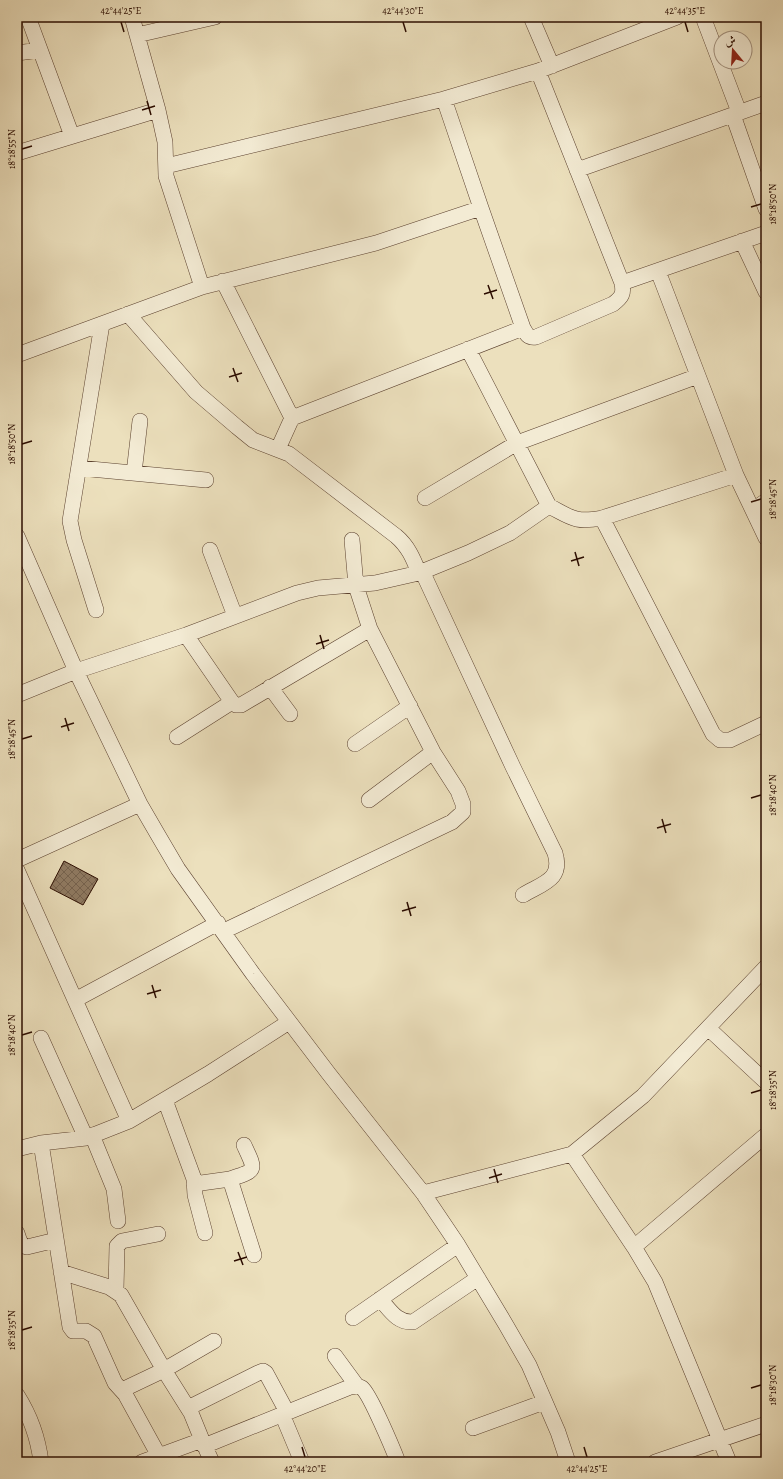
<svg xmlns="http://www.w3.org/2000/svg" width="783" height="1479" font-family="Alegreya,Amiri,serif">
  <defs>
    <pattern id="building-cross-hatch" width="8" height="8" patternUnits="userSpaceOnUse"><rect width="8" height="8" fill="#8f7a62"/><path d="M0 0l8 8M0 8l8-8" fill="none" stroke="#75624e"/></pattern>
  </defs>
  <rect width="100%" height="100%" fill="#ece0bd"/>
  <filter id="stains"><feTurbulence type="fractalNoise" baseFrequency=".005" numOctaves="4"/><feColorMatrix values="0 0 0 0 .2 0 0 0 0 .09 0 0 0 0 .02 0 0 0 .5 -.17"/></filter>
  <radialGradient id="worn" r=".72"><stop offset=".6" stop-color="#630" stop-opacity="0"/><stop offset="1" stop-color="#630" stop-opacity=".3"/></radialGradient>
  <path fill="url(#building-cross-hatch)" stroke="#2b0c00" d="M64,861L98,879L83,905L50,888Z"/>
  <g fill="none" stroke-linecap="round" stroke-linejoin="round">
    <defs>
      <path id="street" d="M28,17L72,136
        M132,17L158,110L165,142L166,176L202,287
        M531,17L552,66
        M703,17L739,112
        M137,35L215,17
        M17,53L40,50
        M538,71L622,283L766,233
        M733,115L766,209
        M17,153L158,110
        M166,166L444,99L538,71L677,17
        M577,170L766,103
        M742,241L766,292
        M658,271L736,475L766,538
        M223,281L292,418
        M128,314L196,392L237,427L253,440L289,454L396,536C408,546 413,558 419,573
        M523,328C527,335 528,338 536,337L613,304C622,297 624,294 622,283
        M17,355L202,287L376,243L481,208
        M278,449L292,418L523,328L481,208L444,99
        M80,468L206,480
        M134,473L140,421
        M425,498L517,443L698,376
        M549,506C572,518 575,523 602,518L736,475
        M753,510L766,501
        M602,518L713,734L720,740H730L766,723
        M17,536L76,671L140,804L158,835L178,869L253,974L329,1074L423,1193L458,1245L506,1325L529,1365L558,1432L568,1462
        M210,550L235,616
        M422,571L513,767L555,853C563,880 543,883 523,895
        M96,610L74,540L70,521L102,324
        M186,635L232,702L236,705H241L370,629
        M270,687L290,714
        M17,695L76,671L186,635L297,593L318,588L375,583L419,573L468,553L510,533L549,506L468,349
        M177,737L232,702
        M355,744L410,706
        M369,800L433,752
        M17,860L140,804
        M17,870L129,1121
        M224,931L452,822L463,812V804L458,791L433,752L370,629L356,586L352,540
        M75,1000L218,923
        M708,1028L766,1082
        M41,1038L86,1138
        M165,1100L194,1179L195,1195L205,1233
        M92,1135L114,1189L118,1221
        M41,1143L70,1327L73,1331H86L94,1336L115,1383L125,1394L159,1456
        M17,1149L41,1143L86,1138L129,1121L208,1074L289,1022
        M572,1154L634,1247L655,1282L729,1462
        M230,1179C257,1170 256,1171 244,1145
        M194,1184L230,1179L254,1255
        M423,1193L572,1154L643,1096L766,967
        M17,1233C19,1239 20,1246 27,1247L56,1240
        M634,1247L766,1135
        M61,1272L109,1287L121,1295L164,1370L191,1413L202,1440
        M116,1290L117,1246L122,1241L158,1234
        M380,1299C390,1310 397,1323 413,1322L478,1278
        M353,1318L458,1245
        M335,1356L357,1386
        M122,1390L164,1370L214,1341
        M17,1395C31,1417 38,1437 41,1462
        M188,1408L258,1373L263,1371L266,1373L287,1412
        M282,1414L302,1462
        M473,1428L544,1402
        M204,1446L350,1387C354,1387 358,1385 362,1388C370,1394 393,1449 398,1462
        M142,1462L202,1440L212,1462
        M655,1462L766,1424"/>
    </defs>
    <use href="#street" stroke="#5b412f" stroke-width="16"/>
    <use href="#street" stroke="#f3ebd4" stroke-width="15"/>
  </g>
  <path fill="none" stroke="#2b0c00" stroke-width="1.5" d="M121,22L124,32M403,22L406,32M685,22L688,32M147,101L151,115M142,110L155,106M22,149L32,146M751,207L761,204M488,285L493,299M484,294L497,290M233,368L238,382M229,377L242,373M22,444L32,441M751,502L761,499M575,552L579,566M571,561L584,557M320,635L324,649M316,644L329,640M65,718L69,731M61,727L74,723M22,739L32,736M751,798L761,795M662,819L666,833M657,828L671,824M407,902L411,916M402,911L416,907M152,985L156,998M147,994L161,990M22,1035L32,1032M751,1093L761,1090M494,1169L498,1183M489,1178L502,1174M238,1252L243,1265M234,1261L247,1257M22,1330L32,1327M751,1388L761,1385M302,1447L305,1457M584,1447L587,1457"/>
  <rect width="783" height="1479" fill="none" stroke="#ece0bd" stroke-width="44"/>
  <g transform="translate(733 50) rotate(342)"><circle r="19" fill="#f3ebd4" stroke="#a3927f"/>
  <path d="M0-3L7 15L0 10L-7 15Z" fill="#8f2418"/>
  <text y="-6" font-size="11" font-weight="bold" text-anchor="middle" fill="#2b0c00">ش</text>
  </g>
  <rect x="22" y="22" width="739" height="1435" fill="none" stroke="#2b0c00" stroke-width="1.5"/>
  <g font-size="10" text-anchor="middle" fill="#2b0c00">
    <text x="121" y="14">42°44'25"E</text>
    <text x="403" y="14">42°44'30"E</text>
    <text x="685" y="14">42°44'35"E</text>
    <text transform="translate(11 149) rotate(-90)" y="4">18°18'55"N</text>
    <text transform="translate(772 204) rotate(-90)" y="4">18°18'50"N</text>
    <text transform="translate(11 444) rotate(-90)" y="4">18°18'50"N</text>
    <text transform="translate(772 499) rotate(-90)" y="4">18°18'45"N</text>
    <text transform="translate(11 739) rotate(-90)" y="4">18°18'45"N</text>
    <text transform="translate(772 795) rotate(-90)" y="4">18°18'40"N</text>
    <text transform="translate(11 1035) rotate(-90)" y="4">18°18'40"N</text>
    <text transform="translate(772 1090) rotate(-90)" y="4">18°18'35"N</text>
    <text transform="translate(11 1330) rotate(-90)" y="4">18°18'35"N</text>
    <text transform="translate(772 1385) rotate(-90)" y="4">18°18'30"N</text>
    <text x="305" y="1472">42°44'20"E</text>
    <text x="587" y="1472">42°44'25"E</text>
  </g>
  <rect width="100%" height="100%" filter="url(#stains)"/>
  <rect width="100%" height="100%" fill="url(#worn)"/>
</svg>
